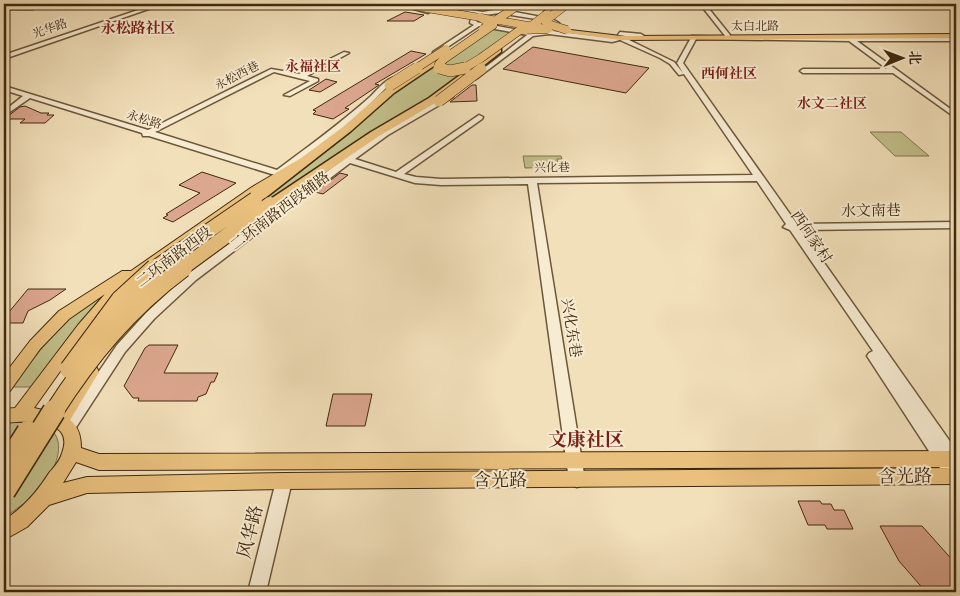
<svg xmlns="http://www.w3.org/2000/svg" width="960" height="596" font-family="'IM FELL DW Pica','Noto Serif SC',serif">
  <rect width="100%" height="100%" fill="#f2e0ba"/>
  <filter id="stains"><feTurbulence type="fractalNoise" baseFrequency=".004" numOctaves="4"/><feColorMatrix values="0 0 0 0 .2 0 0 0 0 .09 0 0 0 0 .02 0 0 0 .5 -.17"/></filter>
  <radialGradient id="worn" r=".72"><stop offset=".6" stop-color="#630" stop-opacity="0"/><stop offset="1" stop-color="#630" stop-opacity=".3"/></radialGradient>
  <path fill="#c2c08b" stroke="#81744c" d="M492,29L513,33L463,69L441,65Z
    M436,64L467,71L430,98L377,128L315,169L167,274L158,271L351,132L394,91Z
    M870,132H901L929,156H895Z
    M523,156H561L562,159H557L559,167L525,168Z
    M104,294L69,336L32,387H11L62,323Z
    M17,421C24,421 31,420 37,422C74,433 56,471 38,491C28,501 16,510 4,517V424Z"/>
  <path fill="#dca78f" stroke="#40290e" d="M405,12L424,15L414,21H387Z
    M533,47L649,68L626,93L503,69Z
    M411,51L426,54L375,84L379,85L345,108L349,109L333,119L313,114L316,111L313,110Z
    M326,79L337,82L320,92L309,90Z
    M472,85H476L477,101L450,102Z
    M25,106L41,113H49L47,115H54L45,123H20L25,119H4L20,107Z
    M202,172L236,183L173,222L163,218L168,215L166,214L200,193L179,185Z
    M340,173L348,175L323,194L315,192Z
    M28,289H66L50,300L28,311L23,323H4V318Z
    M149,345H178L164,373H218L214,382H211L206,394L198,397L197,401H138L139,398H133L124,386L145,348Z
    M333,394H372L365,426H326Z
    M798,501H820L822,504H831L834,510H844L853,529H827L825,525H808Z
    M880,526H922L956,564V592H926L899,561Z"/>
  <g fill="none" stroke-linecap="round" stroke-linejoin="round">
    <defs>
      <path id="minor" d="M156,4H163L4,59V55Z
        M396,4H404L431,11L428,13Z
        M418,4H429L483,12L499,9L552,19L559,23L553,31L612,38L623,37L674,62L683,73L677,63L692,36L726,37L700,4H705L730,35V37H956V41H857L956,113V118L893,73H803L800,71L803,69H887L849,41L696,39L683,63L797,224L956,222V228L801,230L956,450V480L951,478L948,468H940L869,359L867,356L869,353L873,351L790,230L783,227L786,224L757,181L537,183L585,480L582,485L577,487L572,485L569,480L528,184L441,185L415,183L350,163L196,280L154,319L125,352L73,432L68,434L63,432L61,428L63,424L117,345L146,313L188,274L382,131L446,95L453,97L388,135L355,159L396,172L479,115L483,117L482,119L404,174L416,177L441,179L753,175L684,74L679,75L670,64L660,58L620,40L612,42L549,34L533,36L476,79L473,77L474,76L527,35L479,26L437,54H433V52L474,25L470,23L471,19L478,15ZM499,13L548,21L553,24L547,31L534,33L476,22L485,15Z
        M4,5H33L36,7L33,9H4Z
        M620,32L641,34L644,36L641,38L618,35Z
        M344,52L349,53L307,76L318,79V81L290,96L284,95L310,81L274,72L155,132L277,170C309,146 341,123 371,96C378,89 388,76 398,77V79L388,86L349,125L278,176L149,136H143L142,133L30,98L4,116V111L23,96L4,90V86L148,130L271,69L300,74Z
        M284,474L289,476L292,481L266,592H248L276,481L279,476Z"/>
      <path id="major" d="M394,4H409L421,7L418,9Z
        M554,28L621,36L956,34V38L621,40L552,31L551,30Z
        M303,157L307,158L308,160L307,162L249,199L174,251L135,282L111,305L88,332L34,408L57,413L85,368L91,366L97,368L99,372L70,420C79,427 81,437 81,448L99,454L956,451V467L99,470L76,462L63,483L87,477L284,473L956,468V484L284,489L87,493L49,505L27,527L4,540V520C23,508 37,492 49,473C54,467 60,461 62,453C76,417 24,421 4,423V409L15,408L78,325L105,294L69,319L40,349L10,391L4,393V375L30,341L59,311L122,271H131L252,187Z
        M303,191L307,192L309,194L307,196L280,205L274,202L276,200Z"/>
      <path id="highway" d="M556,4H565L550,16H544V12Z
        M498,47L501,48V52L437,102L379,136L275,207L270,208L263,204L371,132L429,98Z
        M444,52L448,55L447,57L394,93L351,131L260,202H250L248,199L250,196L343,127L386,89Z"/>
    </defs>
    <use href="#minor" stroke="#6c5739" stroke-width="3"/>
    <use href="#major" stroke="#40290e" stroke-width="2"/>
    <use href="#highway" stroke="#40290e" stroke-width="3"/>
    <use href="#minor" fill="#f7ebd2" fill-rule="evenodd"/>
    <use href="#major" fill="#e9c07d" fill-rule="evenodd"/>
    <use href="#highway" fill="#e9c07d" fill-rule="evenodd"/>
    <defs>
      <path id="major-bridge" d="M418,7L543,28"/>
      <path id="highway-bridge-far4" d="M567,4L545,21L548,24L567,30
        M483,29L514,8
        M526,30L547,14
        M415,69L446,49
        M443,69L439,68V64L444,59L493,25L480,17
        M463,69L481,58L520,30L548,29"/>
      <path id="highway-bridge-far3" d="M439,68L450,71L465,68
        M390,85L417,68
        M439,101L481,69"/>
      <path id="highway-bridge-far2" d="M153,269L255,199
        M181,269L270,204"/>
      <path id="highway-bridge-far1" d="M69,369L120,300L155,268
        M53,413C90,355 128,309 183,268"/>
      <path id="highway-bridge" d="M4,470L28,432
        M4,491L54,411"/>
    </defs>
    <use href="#major-bridge" stroke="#40290e" stroke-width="8" stroke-linecap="butt"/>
    <use href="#highway-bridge-far4" stroke="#40290e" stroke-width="9" stroke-linecap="butt"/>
    <use href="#highway-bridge-far3" stroke="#40290e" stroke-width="12" stroke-linecap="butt"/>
    <use href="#highway-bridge-far2" stroke="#40290e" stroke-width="16" stroke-linecap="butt"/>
    <use href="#highway-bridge-far1" stroke="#40290e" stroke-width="20" stroke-linecap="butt"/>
    <use href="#highway-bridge" stroke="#40290e" stroke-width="25" stroke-linecap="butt"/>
    <use href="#major-bridge" stroke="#e9c07d" stroke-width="7"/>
    <use href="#highway-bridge-far4" stroke="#e9c07d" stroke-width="8"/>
    <use href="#highway-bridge-far3" stroke="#e9c07d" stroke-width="11"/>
    <use href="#highway-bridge-far2" stroke="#e9c07d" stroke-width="14"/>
    <use href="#highway-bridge-far1" stroke="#e9c07d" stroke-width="18"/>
    <use href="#highway-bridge" stroke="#e9c07d" stroke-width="22"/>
  </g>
  <g text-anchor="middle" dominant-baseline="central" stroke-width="4" stroke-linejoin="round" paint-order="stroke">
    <g font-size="12" fill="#40290e" stroke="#f7ebd2">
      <text x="755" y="26">太白北路</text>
      <text transform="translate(50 29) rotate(-19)">光华路</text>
      <text transform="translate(237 76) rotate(-27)">永松西巷</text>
      <text transform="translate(144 120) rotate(17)">永松路</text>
      <text transform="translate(552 168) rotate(-1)">兴化巷</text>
    </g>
    <g font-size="14" font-weight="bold" fill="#7a1f14" stroke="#f7ebd2">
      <text x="313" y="67">永福社区</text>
      <text x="729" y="74">西何社区</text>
      <text x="832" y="104">水文二社区</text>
    </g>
    <g font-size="15" font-weight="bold" fill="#7a1f14" stroke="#f7ebd2">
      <text x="138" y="28">永松路社区</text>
    </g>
    <g font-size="15" fill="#40290e" stroke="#f7ebd2">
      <text transform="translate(280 211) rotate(-37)">二环南路西段辅路</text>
      <text transform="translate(871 211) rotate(-1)">水文南巷</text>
      <text transform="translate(811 237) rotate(56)">西何家村</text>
      <text transform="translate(174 257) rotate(-37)">二环南路西段</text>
      <text transform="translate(571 328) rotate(81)">兴化东巷</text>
    </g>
    <g font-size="18" fill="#40290e" stroke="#f7ebd2">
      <text transform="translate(905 477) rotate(-1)">含光路</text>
      <text x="500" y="481">含光路</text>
      <text transform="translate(251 532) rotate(-76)">风华路</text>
    </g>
    <g font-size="19" font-weight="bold" fill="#7a1f14" stroke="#f7ebd2">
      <text x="586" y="440">文康社区</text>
    </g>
  </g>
  <rect width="960" height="596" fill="none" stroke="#f2e0ba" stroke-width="20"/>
  <rect x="5" y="5" width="950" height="586" fill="none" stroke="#40290e" stroke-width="2.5"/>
  <rect x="10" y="10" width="940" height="576" fill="none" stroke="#40290e"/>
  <g transform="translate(902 58) rotate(89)" stroke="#f7ebd2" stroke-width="4" paint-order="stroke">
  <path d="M0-4L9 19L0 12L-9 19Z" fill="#40290e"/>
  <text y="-8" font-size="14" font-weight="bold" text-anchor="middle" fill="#40290e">北</text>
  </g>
  <rect width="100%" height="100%" filter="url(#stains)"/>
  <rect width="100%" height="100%" fill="url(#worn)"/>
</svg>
